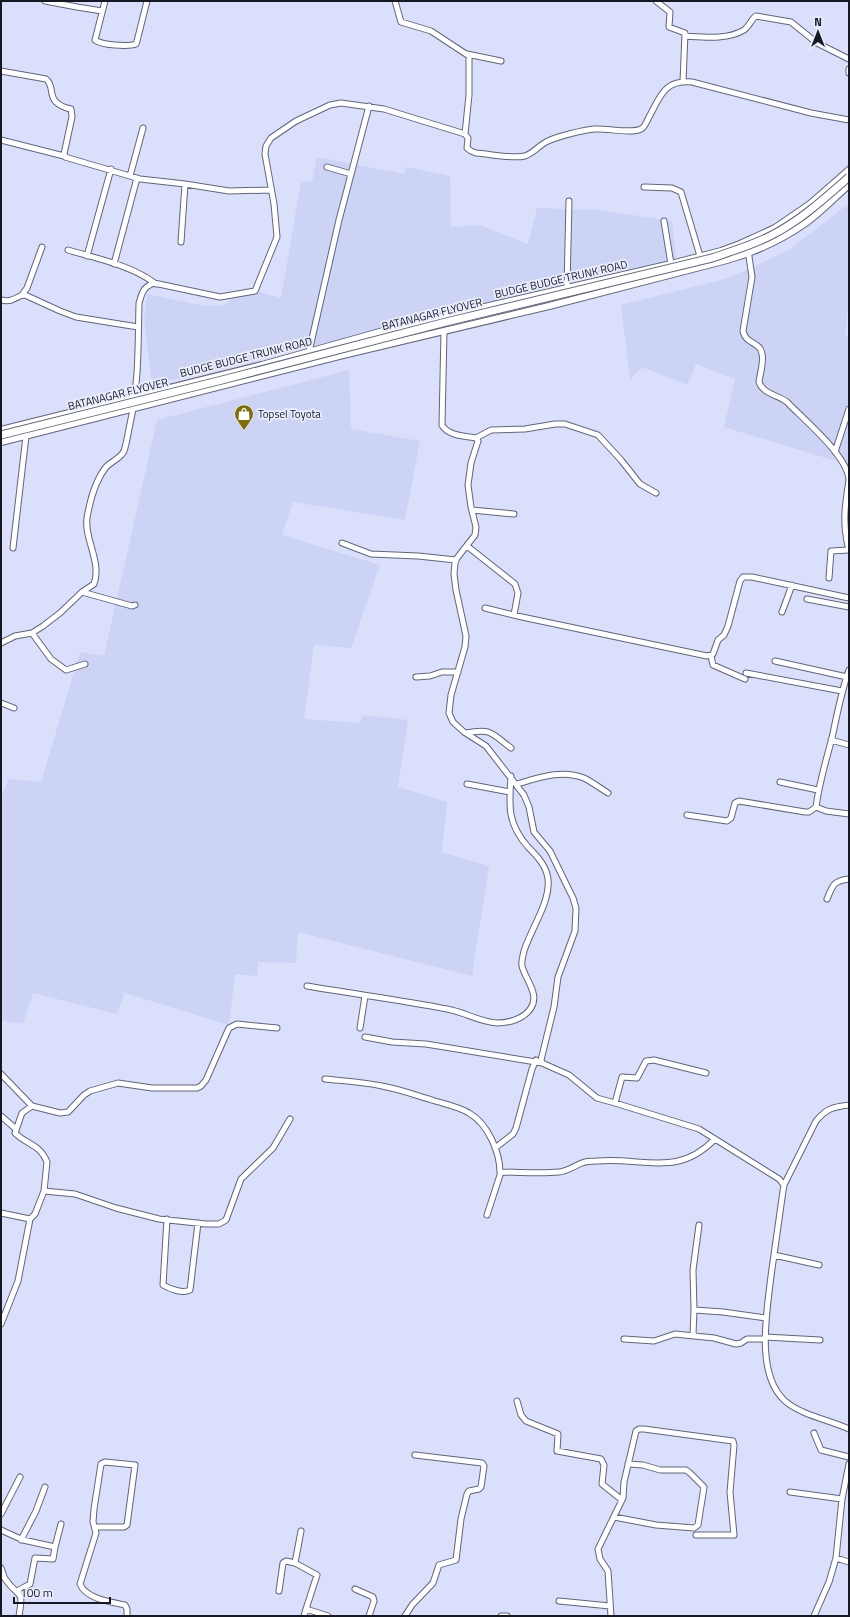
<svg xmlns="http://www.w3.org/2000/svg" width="850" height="1617" font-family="'Titillium Web',sans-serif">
  <rect width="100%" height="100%" fill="#dae0fb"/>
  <path fill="#ccd3f5" d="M317,157L404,174L406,167L450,176L451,227L480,225L528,244L537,208L599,210L672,221L676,258L528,292L306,348L156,384L151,377L144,319L147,294L204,306H223L245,288L281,298L301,181L312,182Z
    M848,204L849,302L845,335L849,336V465L724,427L735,379L696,364L687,385L642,367L630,380L621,305L729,278L789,250Z
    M349,370L351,429L420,441L405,520L293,502L282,535L380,565L351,648L314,645L304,719L360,723L363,715L408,720L398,787L447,802L442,852L489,866L472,976L298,932L296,963L258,962L257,976L235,974L229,1025L125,993L117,1014L33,993L23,1024L1,1020V797L9,779L41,782L80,652L104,656L157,420Z"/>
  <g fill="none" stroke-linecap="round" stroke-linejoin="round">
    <defs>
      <path id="minor" d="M45,1L77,7L102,11
        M105,1L95,40C101,45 128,47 136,44L137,41L147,1
        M395,1L401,22L431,31L469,56V95L465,134
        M656,1L670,12L669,27L685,33L683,82
        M685,36C703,37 728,40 744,30C750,26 751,19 756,16L791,22L817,43L849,59
        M467,54L501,61
        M849,69V73
        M1,71L46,79C54,85 49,96 56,102C60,106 66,108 71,109L72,117L64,154L65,157L140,179L185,184L181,242
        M1,140L64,156
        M327,167L351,174
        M130,176L143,128
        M185,184L229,191L271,190
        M644,187L672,188L681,192L700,256
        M664,221L671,264
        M68,250C98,259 131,265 156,284
        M748,250L752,277L743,331C745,344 761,342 762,354C764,362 760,374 759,382C763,394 778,395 787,402C804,420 846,454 849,479
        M87,256L111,169
        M114,264L137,178
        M567,288L569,201
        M22,295L27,288L42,247
        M1,300C15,303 16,295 25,295L60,311L76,317L138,327
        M444,331L442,425C448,436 465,436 476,438L478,441L471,463L468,485L471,507L476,527L475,535L457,558L455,563L454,574L456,590L466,636L465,647L451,695L449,713L453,722L464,732L486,746L524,795L529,807L534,832L550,851L573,898L576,908L575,931L558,977L554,1007L541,1060L542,1063L569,1075L597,1098L615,1103L699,1129L779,1179L784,1185L783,1191C779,1220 775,1248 771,1276C767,1311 755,1374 785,1401C801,1415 830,1420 849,1429
        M309,352L339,220L369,106
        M476,438L491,430L525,429L555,424H565L598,435L621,460L640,484L656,493
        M835,452L849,409
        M849,480C845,506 842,524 849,550
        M472,510L514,514
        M342,543L371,554L418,556L456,560
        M467,546L515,584L518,593L514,615
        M13,548L26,436
        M829,578L831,551L849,550
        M82,592L132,606L135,605
        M807,599L849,607
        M485,608L522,617L707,656L713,654L718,640L724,635L728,626L740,581L743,577H752L849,598
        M782,612L792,585
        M32,633L51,659L66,670L85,664
        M1,643L15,636L32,633L43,626L60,613L82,592L94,584C102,562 84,539 87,518C90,500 95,481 106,467C112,461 121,458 124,451C127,442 128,433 130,424C139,384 138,343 139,303C142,293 143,287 154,283L220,297L255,291L277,237L274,204L265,154L266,146L271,138L296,121L330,105L341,103L384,109L465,134L468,138L467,148L471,151L476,153C490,154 513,159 525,156C534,153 539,145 548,141C559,136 583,130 595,129C607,128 631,134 641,129C645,127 647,121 649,117C661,95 664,80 692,82L811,113L849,120
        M711,656L713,665L745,679
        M775,661L847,677
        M849,670C841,692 837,715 832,738C826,761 819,783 816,807L826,811L849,814
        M746,673L842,691
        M416,677L430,676L442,672H458
        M1,703L14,708
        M466,733C491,728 491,733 511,748
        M831,740L849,745
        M780,782L818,790
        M467,784L510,792
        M517,784C538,778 561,769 584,778C592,782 600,788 608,793
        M687,815L727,821L731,818L735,803L739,801L805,812H809L816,807
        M827,899C833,885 833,881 849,879
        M307,986C354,994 401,1000 447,1009C464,1012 480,1022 497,1023C509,1023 524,1019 531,1008C540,994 525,979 522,966C521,961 523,956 524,951C531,928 554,897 547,874C544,863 535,854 528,847C507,823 509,806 511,776
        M277,1028L237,1024L229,1028L206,1080L201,1086L197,1088H152L118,1083L90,1091L84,1095L68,1112L60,1113L32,1106L22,1113L15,1133C27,1145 40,1144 47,1162L44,1191L75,1194L116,1208L159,1219L206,1224H219L226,1220L241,1179L273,1148L290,1119
        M360,1028L365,996
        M365,1037L392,1042L426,1044L542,1063
        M1,1074L32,1106
        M325,1079C344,1081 363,1082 382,1086C399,1089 415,1095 432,1100C444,1104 458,1106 469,1113C488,1124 500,1152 500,1173
        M615,1103L622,1077L637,1078L646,1061L654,1060L706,1073
        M1,1116L16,1129
        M495,1148L513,1134L516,1128L532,1069L536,1060
        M784,1185L816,1121C827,1108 833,1107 849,1105
        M1,1213L30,1219L35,1214L44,1191
        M487,1215L501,1172C520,1172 540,1174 559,1172C568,1171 574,1166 582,1163C586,1161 592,1161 597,1161C644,1157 677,1178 715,1139
        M167,1219L163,1285C170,1289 183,1294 190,1290L198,1223
        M699,1225L693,1270L694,1310L723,1312L766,1318
        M774,1255L819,1265
        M1,1324L18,1281L30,1219
        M693,1335L694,1310
        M765,1337L820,1340
        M624,1339L654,1341L675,1334L714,1338L736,1344L741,1343L747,1339H765
        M517,1401L521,1415L526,1421L558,1434L557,1451L601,1459L604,1465L602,1484L622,1500
        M814,1433L821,1450L849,1457
        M790,1492L842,1499
        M1,1514L20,1477
        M614,1517L656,1525L694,1528L698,1525L704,1487L690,1473L686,1470H660L643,1465L628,1464
        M95,1527H124L127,1525L135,1465L105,1462L101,1464L94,1509L93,1522L96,1533L80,1584C86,1599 111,1602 125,1605L127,1609V1616
        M1,1530L23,1540L55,1547L53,1559L35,1558L30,1584L17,1591
        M301,1531L295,1563L317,1575L306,1609L328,1616
        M21,1540L36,1511L45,1487
        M55,1547L61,1524
        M836,1558L849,1562
        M1,1568C3,1572 3,1577 6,1580C19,1599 24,1587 19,1616
        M355,1589L373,1597L374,1601L369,1616
        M279,1591L283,1563L286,1561L295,1563
        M559,1601L610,1606
        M304,1616L306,1609
        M405,1616L412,1605L433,1583L439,1565L456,1560L461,1519L467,1494L469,1491L479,1489L481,1487L484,1466L482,1463L415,1455
        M501,1616H507
        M611,1616L608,1571L600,1559L598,1549L623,1498L624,1482L636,1431L639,1429H644L733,1441L734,1445L730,1492L734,1535H696
        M814,1616L829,1582L836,1558L842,1499L849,1464"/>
      <path id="tertiary" d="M1,430L262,365L394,328L671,264L721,251L740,244L775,228L810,204L849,170
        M1,442L343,355L549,306L727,260C755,252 783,239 807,222C822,211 835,197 849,185"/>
    </defs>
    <use href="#minor" stroke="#61657c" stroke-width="7"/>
    <use href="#tertiary" stroke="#61657c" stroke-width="8"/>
    <use href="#minor" stroke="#fff" stroke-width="5"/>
    <use href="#tertiary" stroke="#fff" stroke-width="6"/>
    <defs>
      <path id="secondary-bridge" d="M1,435L226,379L446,322L712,258C732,251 753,245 772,235C801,220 825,198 849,177"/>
    </defs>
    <use href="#secondary-bridge" stroke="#61657c" stroke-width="9" stroke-linecap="butt"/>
    <use href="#secondary-bridge" stroke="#fff" stroke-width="7"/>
  </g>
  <defs>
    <symbol id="shop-pin" viewBox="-11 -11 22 30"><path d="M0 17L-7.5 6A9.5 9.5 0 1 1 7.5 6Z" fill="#816d08" stroke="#eaeefe"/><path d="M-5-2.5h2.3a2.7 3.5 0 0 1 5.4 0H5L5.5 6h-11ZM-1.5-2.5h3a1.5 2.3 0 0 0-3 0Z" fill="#fff"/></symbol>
  </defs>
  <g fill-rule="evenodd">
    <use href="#shop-pin" x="233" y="403" width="22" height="30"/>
  </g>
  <g text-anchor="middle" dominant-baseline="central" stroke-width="3.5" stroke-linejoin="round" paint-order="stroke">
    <g font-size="11" fill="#171922" stroke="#eaeefe">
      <text transform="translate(561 279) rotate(-13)">BUDGE BUDGE TRUNK ROAD</text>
      <text transform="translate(432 314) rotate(-14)">BATANAGAR FLYOVER</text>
      <text transform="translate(246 357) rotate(-14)">BUDGE BUDGE TRUNK ROAD</text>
      <text transform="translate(118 394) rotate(-14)">BATANAGAR FLYOVER</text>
    </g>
    <g font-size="11" fill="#171922" stroke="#eaeefe" text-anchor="start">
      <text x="258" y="414">Topsel Toyota</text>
    </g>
  </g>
  <rect width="850" height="1617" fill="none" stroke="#171922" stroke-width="4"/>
  <g transform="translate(818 32)" stroke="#eaeefe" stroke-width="3" paint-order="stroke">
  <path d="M0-3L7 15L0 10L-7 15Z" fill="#171922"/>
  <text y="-6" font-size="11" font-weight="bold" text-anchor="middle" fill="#171922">N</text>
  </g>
  <path d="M14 1597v6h96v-6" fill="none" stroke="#171922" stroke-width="2"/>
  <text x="20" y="1597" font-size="12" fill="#171922" stroke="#eaeefe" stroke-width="3" paint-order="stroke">100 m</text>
</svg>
